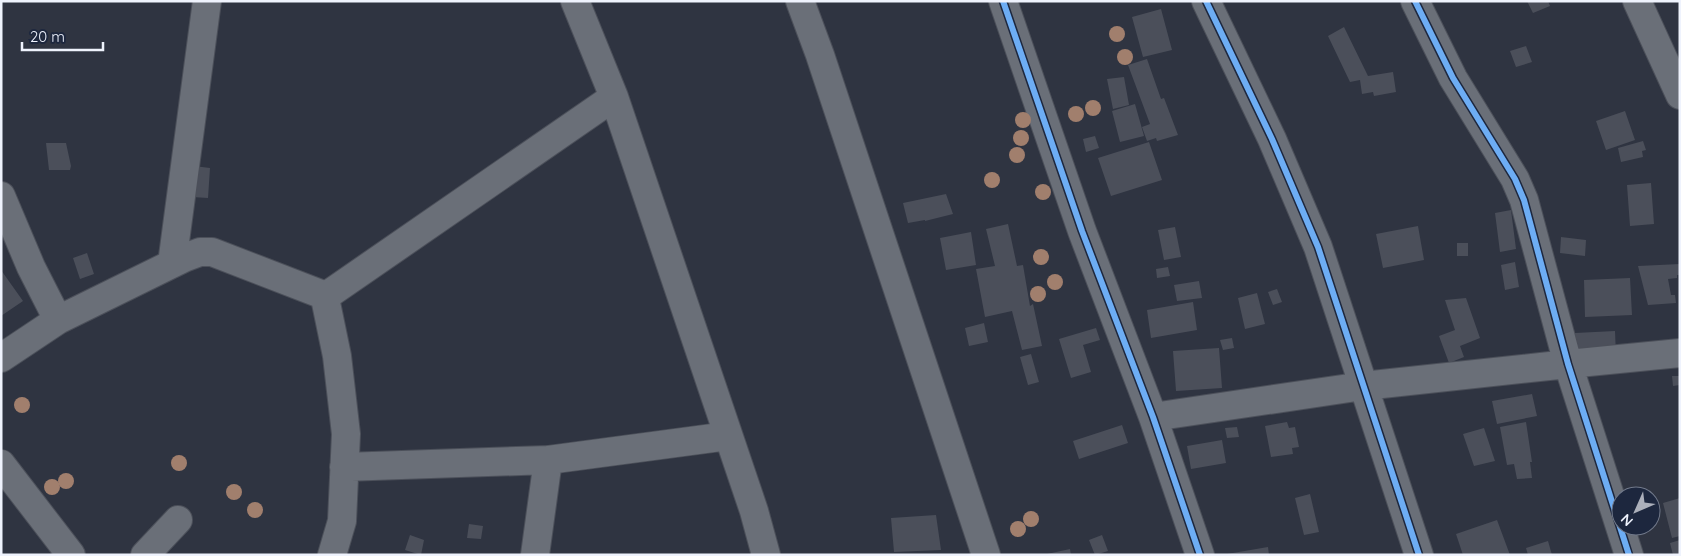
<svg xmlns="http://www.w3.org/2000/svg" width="1681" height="556" font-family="Quicksand,sans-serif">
  <rect width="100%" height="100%" fill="#2f3441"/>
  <path fill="#4b4f5a" d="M1527,1H1548L1550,6L1533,13Z
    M1161,9L1172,50L1143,57L1132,17Z
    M1344,27L1368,76L1393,72L1396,92L1374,96L1373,92L1362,94L1360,80L1350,82L1328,36Z
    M1526,46L1532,62L1516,67L1510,51Z
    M1147,59L1161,99L1164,98L1178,135L1157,141L1156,138L1147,141L1142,127L1150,124L1128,65Z
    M1124,77L1129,105L1113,109L1107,79Z
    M1135,104L1144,136L1120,142L1112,111Z
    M1625,111L1635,140L1606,150L1596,121Z
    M1095,136L1099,148L1086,152L1083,139Z
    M1643,141L1646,150L1642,151L1643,157L1621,162L1618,148Z
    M1149,142L1162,180L1111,196L1098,158Z
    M46,143H66L71,166L70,170H49Z
    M194,166L210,168L208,198L192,197Z
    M1651,183L1654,224L1630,226L1627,185Z
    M946,194L953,214L925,221V220L908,223L903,203Z
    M1511,210L1516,249L1500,252L1495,213Z
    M1008,224L1017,266L1023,265L1030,306L1033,304L1042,346L1022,350L1012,311L985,317L976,269L995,266L986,229Z
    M1418,226L1424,260L1383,268L1376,234Z
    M1175,227L1181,257L1164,260L1158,230Z
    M971,232L976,265L946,270L940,238Z
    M1561,237L1586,240L1585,256L1560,253Z
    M1457,243H1468V256H1457Z
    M87,253L94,274L80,279L73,258Z
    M1515,262L1519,287L1505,290L1501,265Z
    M1680,264V275H1677V278L1668,279L1671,295H1675L1676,303L1648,305L1638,266Z
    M1168,267L1170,276L1157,278L1156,269Z
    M1,270L23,301L1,316Z
    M1630,278L1632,315L1585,317L1584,280Z
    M1199,281L1202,298L1177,301L1174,285Z
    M1277,289L1282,302L1273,305L1268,292Z
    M1257,293L1265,324L1245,329L1238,298Z
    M1466,298L1480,338L1460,346L1464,357L1449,363L1439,336L1455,330L1445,300Z
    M1193,302L1197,330L1151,338L1147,310Z
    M984,323L988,342L969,346L965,328Z
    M1096,328L1100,340L1083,345L1091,372L1071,378L1059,339Z
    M1615,331L1616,355L1576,357L1575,333Z
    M1232,338L1234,348L1223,350L1220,340Z
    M1219,348L1222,388L1176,391L1173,351Z
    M1031,354L1039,382L1028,385L1020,357Z
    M1672,376H1680V385L1673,386Z
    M1532,394L1537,416L1497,424L1492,401Z
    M1287,422L1289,428L1295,427L1299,447L1292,448L1293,454L1271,457L1265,426Z
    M1526,422L1532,462H1530L1532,478L1517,479L1514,464L1507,465L1500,427Z
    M1122,425L1128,443L1079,459L1073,441Z
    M1237,427L1239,437L1227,438L1225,428Z
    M1484,428L1495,461L1474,466L1463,434Z
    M1222,440L1226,463L1191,469L1187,446Z
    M1310,494L1319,532L1304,535L1295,498Z
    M1680,498V536L1672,538L1663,503Z
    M936,515L941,550L894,552L891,518Z
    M1497,520L1510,555H1463L1456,534Z
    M469,524L483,526L481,539L467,538Z
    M410,535L424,540L421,555L405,550Z
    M1102,535L1108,551L1095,555L1089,540Z
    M1680,540V555H1673L1670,543Z
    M1548,541L1552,555H1528L1526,548Z
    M1268,547L1269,555H1227V554Z
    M1070,549L1071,555H1047V554Z"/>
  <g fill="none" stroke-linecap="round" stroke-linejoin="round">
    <defs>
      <path id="minor" d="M575,1L614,97L754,511L766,555
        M800,1L820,55L986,555
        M1003,1L1082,231L1153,417L1200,555
        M1206,1L1272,139L1318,247L1419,555
        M1415,1L1453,78L1515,179L1524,200L1568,364L1629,555
        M1637,1L1680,95
        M1,196L31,267L58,320
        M172,264L207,1
        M326,296L614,97
        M326,296L325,298L337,356L346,434L342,521L332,555
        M1,358L58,320L184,258L200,252H212L326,296
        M1153,417L1363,386L1568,364L1680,353
        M1,464L71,555
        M344,467L548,460L728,436
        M145,555L178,520
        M535,555L548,460"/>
    </defs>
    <use href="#minor" stroke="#4c505a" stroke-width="30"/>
    <use href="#minor" stroke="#6a6f78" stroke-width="28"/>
    <defs>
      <path id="cycleway" d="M1003,1L1082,231L1153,417L1200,555
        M1206,1L1272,139L1318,247L1419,555
        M1415,1L1453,78L1515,179L1524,200L1568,364L1629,555"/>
    </defs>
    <use href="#cycleway" stroke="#1d273e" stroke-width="9"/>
    <use href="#cycleway" stroke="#6dadf4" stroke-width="6"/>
  </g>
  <g fill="#a17f6d">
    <circle cx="1117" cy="34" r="8"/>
    <circle cx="1125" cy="57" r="8"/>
    <circle cx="1093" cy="108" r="8"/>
    <circle cx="1076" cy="114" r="8"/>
    <circle cx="1023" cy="120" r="8"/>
    <circle cx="1021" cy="138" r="8"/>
    <circle cx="1017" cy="155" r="8"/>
    <circle cx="992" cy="180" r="8"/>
    <circle cx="1043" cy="192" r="8"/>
    <circle cx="1041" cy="257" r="8"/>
    <circle cx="1055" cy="282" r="8"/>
    <circle cx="1038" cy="294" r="8"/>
    <circle cx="22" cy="405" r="8"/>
    <circle cx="179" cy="463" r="8"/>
    <circle cx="66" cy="481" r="8"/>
    <circle cx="52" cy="487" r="8"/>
    <circle cx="234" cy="492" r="8"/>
    <circle cx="255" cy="510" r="8"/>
    <circle cx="1031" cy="519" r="8"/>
    <circle cx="1018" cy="529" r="8"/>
  </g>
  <rect width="1681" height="556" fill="none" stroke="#eff3fd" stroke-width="5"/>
  <g transform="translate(1636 511) rotate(225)"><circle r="24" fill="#1d273e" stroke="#71798a"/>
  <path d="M0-4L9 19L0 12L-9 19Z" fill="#acb0bb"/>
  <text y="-8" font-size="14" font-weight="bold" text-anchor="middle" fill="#eff3fd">N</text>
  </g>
  <path d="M22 42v8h81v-8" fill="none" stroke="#eff3fd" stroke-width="2.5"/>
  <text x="30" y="42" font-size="15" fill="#eff3fd" stroke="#1d273e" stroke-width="4" paint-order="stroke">20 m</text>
</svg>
